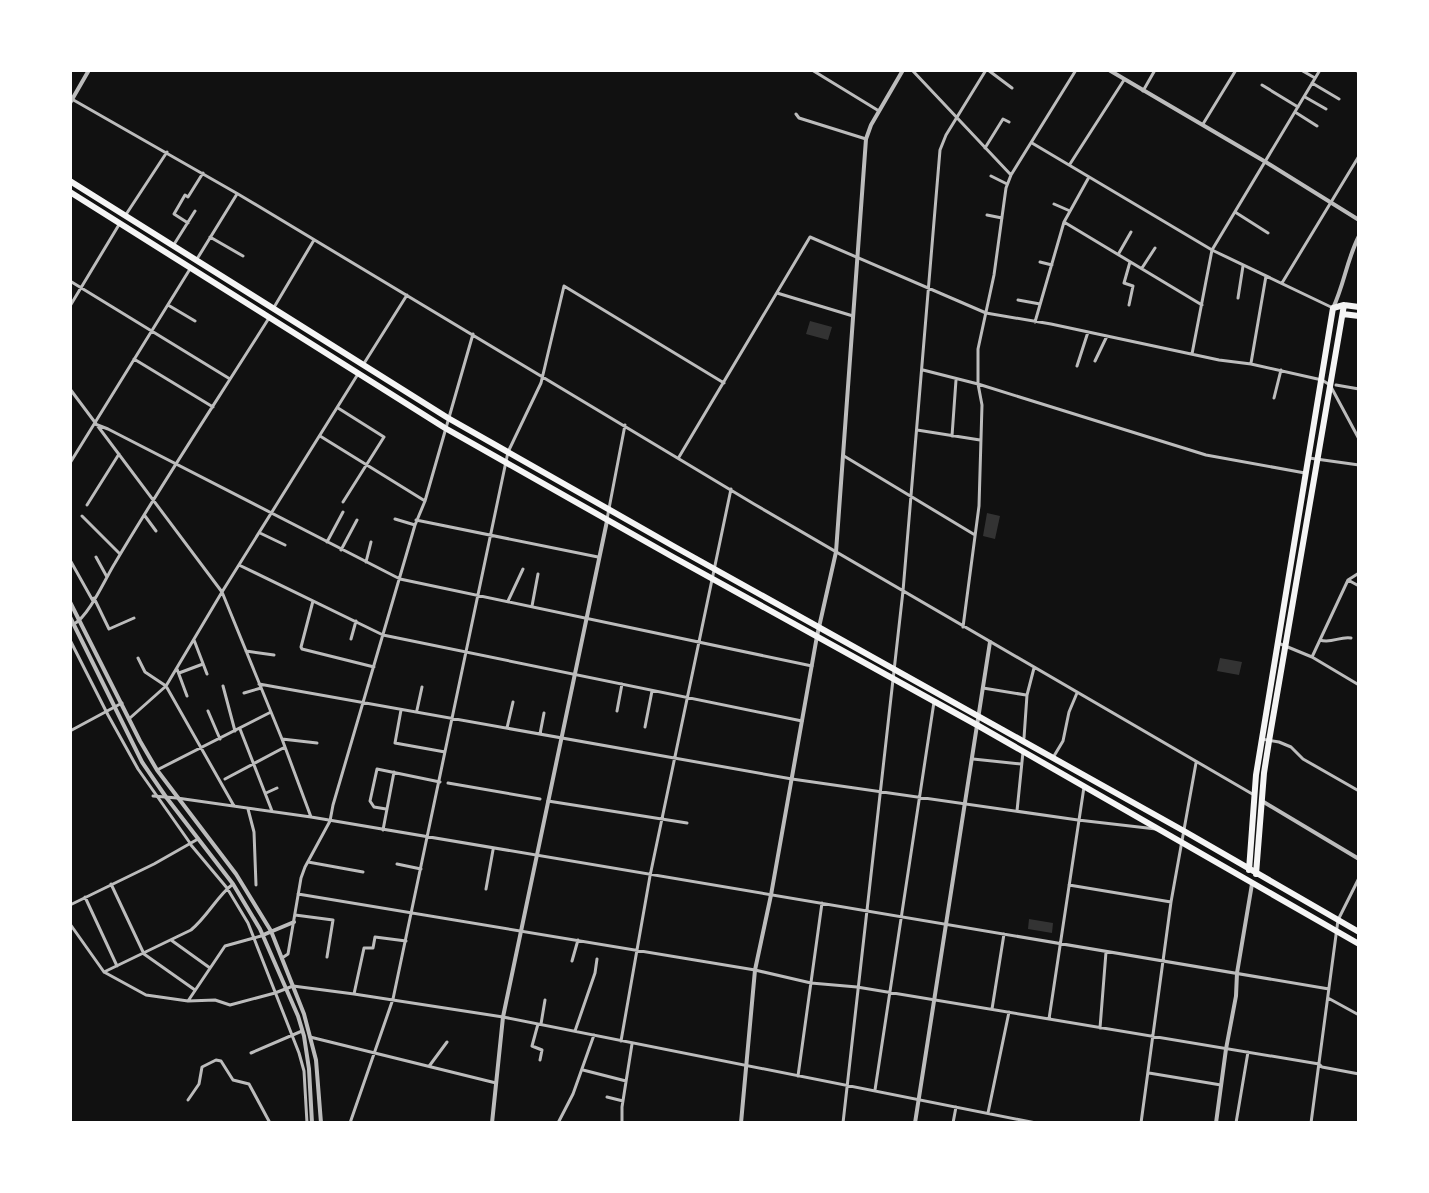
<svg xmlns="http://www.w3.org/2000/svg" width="1429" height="1193" font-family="'Golos Text',sans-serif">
  <rect width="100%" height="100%" fill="#111"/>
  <path fill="#333" d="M810,321L832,327L828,340L806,334Z
    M987,513L1000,516L995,539L983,536Z
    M1220,658L1242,662L1239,675L1217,671Z
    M1029,919L1053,923L1052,933L1028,929Z"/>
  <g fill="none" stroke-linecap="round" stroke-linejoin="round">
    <path stroke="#bcbcbc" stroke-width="3" d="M70,640L108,715L138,769L190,843
      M448,783L540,799"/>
    <path stroke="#bcbcbc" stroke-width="3" d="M812,70L879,111
      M912,70L1011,175
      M988,70L1012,88
      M1301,70L1315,78
      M1355,70L1359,72
      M1312,83L1339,99
      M1262,85L1298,107
      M1143,91L1155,70
      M1305,97L1326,109
      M70,98L238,194L754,504L1254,795
      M1295,112L1317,126
      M796,114L799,118L866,139
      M1203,124L1236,70
      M1032,143L1212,250L1333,308
      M985,148L1003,119L1009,122
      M1070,164L1124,80
      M991,176L1007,184
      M1054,204L1070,211
      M1235,212L1268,233
      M987,215L1002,218
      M125,216L167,152
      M1064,222L1202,305
      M188,223L174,214L185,195L188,197L203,173
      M210,237L243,256
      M173,246L195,211
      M1119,253L1131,232
      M197,259L237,194
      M1040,262L1052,265
      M1142,268L1155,248
      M70,281L230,379
      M1282,283L1359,156
      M777,293L853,316
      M1238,298L1243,266
      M1018,300L1040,304
      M168,305L195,321
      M1129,305L1133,286L1124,283L1130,262
      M70,306L120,223
      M273,309L314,240
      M1035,322L1064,222L1089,177
      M1192,354L1212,250L1320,70
      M134,359L213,407
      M1095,361L1107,336
      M1251,363L1266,276
      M363,365L407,295
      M1077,366L1088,332
      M923,370L978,384L1206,455L1305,473
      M1336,385L1359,389
      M70,389L222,592L282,739L311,817
      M1274,398L1281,370
      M338,408L384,437L343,502
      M95,424L108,429L400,579L812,666
      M917,430L980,440
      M320,436L425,501
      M952,436L956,380
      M844,456L975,535
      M679,457L810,237L986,313L1051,324L1219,360L1251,364L1322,380L1330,385L1359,439
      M1309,458L1359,465
      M70,463L190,269
      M87,505L119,454
      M82,516L120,554
      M145,516L156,531
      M395,519L415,525
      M607,519L625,425
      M416,520L598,557
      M260,533L285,545
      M327,542L343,512
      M341,550L357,520
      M96,557L107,577
      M70,560L93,601
      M366,562L371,542
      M239,565L383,635L802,721
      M1348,580L1359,586
      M94,598L109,629L134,618
      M313,601L301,647L302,649L374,667
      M508,601L523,569
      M532,606L538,574
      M74,624C89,616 105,579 115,563C164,480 218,399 269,318
      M963,627L979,506L982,405L978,384V349L994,275L1006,188L1011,175L1076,70
      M351,639L356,621
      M194,640L207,674
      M1320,640C1331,644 1340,636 1351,638
      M1278,643L1312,657L1359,685
      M246,651L274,655
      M1312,657L1348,580L1359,573
      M138,658L145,672L166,686L234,806
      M177,669L187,696
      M179,673L203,664
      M259,684L792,779L1078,820L1156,829
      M223,686L235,731
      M983,688L1026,695
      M244,693L261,688
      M401,710L395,743L445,752
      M417,710L422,687
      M208,711L220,739
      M617,711L622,684
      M130,718L166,686L222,592L358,374
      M645,727L652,691
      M507,728L513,702
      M240,729L272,811
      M70,731L122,703
      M540,734L544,713
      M1024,738L1027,695L1034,668
      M282,739L317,743
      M1261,739L1279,742L1291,747L1303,759L1359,791
      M1054,756L1063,741L1069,712L1077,693
      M973,759L1021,764
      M157,770L271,712
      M225,779L285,747
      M266,793L277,788
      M153,796L177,798L311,817L1329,989
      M548,801L687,823
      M248,809L254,832L256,885
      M386,809L374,807L370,801L377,769L440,782
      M1017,811L1023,752
      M383,830L394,772
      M191,845L227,888L248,923L299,1053L304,1071L307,1123
      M308,862L363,872
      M397,864L421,869
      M111,884L144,954L195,990
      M1069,885L1171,902
      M486,889L493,850
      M298,894L755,970L811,983L857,987L1319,1064L1322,1067L1359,1074
      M85,897L117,966
      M70,905L154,864L198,839
      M295,915L333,920L327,957
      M70,924L104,972L146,995L188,1001L215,1000L230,1005L275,993L293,986L354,994L503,1017L1036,1123
      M171,940L210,968
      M282,958L288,954L301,878L305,867L330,821L333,805L415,525L425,501L473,334
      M572,961L578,940
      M104,972L191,930C208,916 217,896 233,884
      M354,994L364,948H373L375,937L406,941
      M1328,998L1359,1015
      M188,1001L225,946L261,936
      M992,1009L1004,934
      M1049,1019L1084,787
      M538,1024L532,1046L542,1050L540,1060
      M541,1024L545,1000
      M1100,1028L1106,952
      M575,1031L595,973L597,959
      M310,1037L496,1083
      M621,1041L650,876L731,489
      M251,1053L302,1031
      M430,1065L447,1042
      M583,1070L626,1081
      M1149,1073L1221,1085
      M798,1076L822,903
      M875,1090L934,702
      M607,1097L623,1101
      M188,1100L199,1084L202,1067L216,1060L221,1061L233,1080L249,1084L270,1123
      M988,1113L1009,1012
      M350,1123L393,999L508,452L541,383L564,286L724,383
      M558,1123L573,1094L594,1035
      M622,1123V1107L632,1044
      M843,1123L903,591L940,150L946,135L986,70
      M953,1123L956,1107
      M1141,1123L1171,902L1196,763
      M1236,1123L1248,1052
      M1311,1123L1338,920L1359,878"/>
    <path stroke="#bcbcbc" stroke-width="4" d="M1109,70L1264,161L1359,220
      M70,103L89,70
      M1333,308C1344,285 1347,259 1359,236
      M70,602L140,741L157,770L236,874L271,931L304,1014L316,1060L321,1123
      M70,617L142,762L166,797L233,884L260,929L298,1016L304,1036L309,1069L312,1123
      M1262,801L1359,859
      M263,935L294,922
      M492,1123L503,1017L607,521
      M741,1123L755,970L771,895L817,636L836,552L866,139L871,125L903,70
      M915,1123L990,642
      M1216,1123L1226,1049L1236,996L1237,973L1252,884"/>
    <path stroke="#f5f5f5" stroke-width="6" d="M70,181L448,418L675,547L1184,831L1359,932
      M70,192L445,428L673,557L977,725L1359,944
      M1343,314L1359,316
      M1249,870L1256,775L1333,308L1344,305L1359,307
      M1256,874L1264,773L1269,741L1344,305"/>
  </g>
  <rect width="1429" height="1193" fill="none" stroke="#ffffff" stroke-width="144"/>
</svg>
